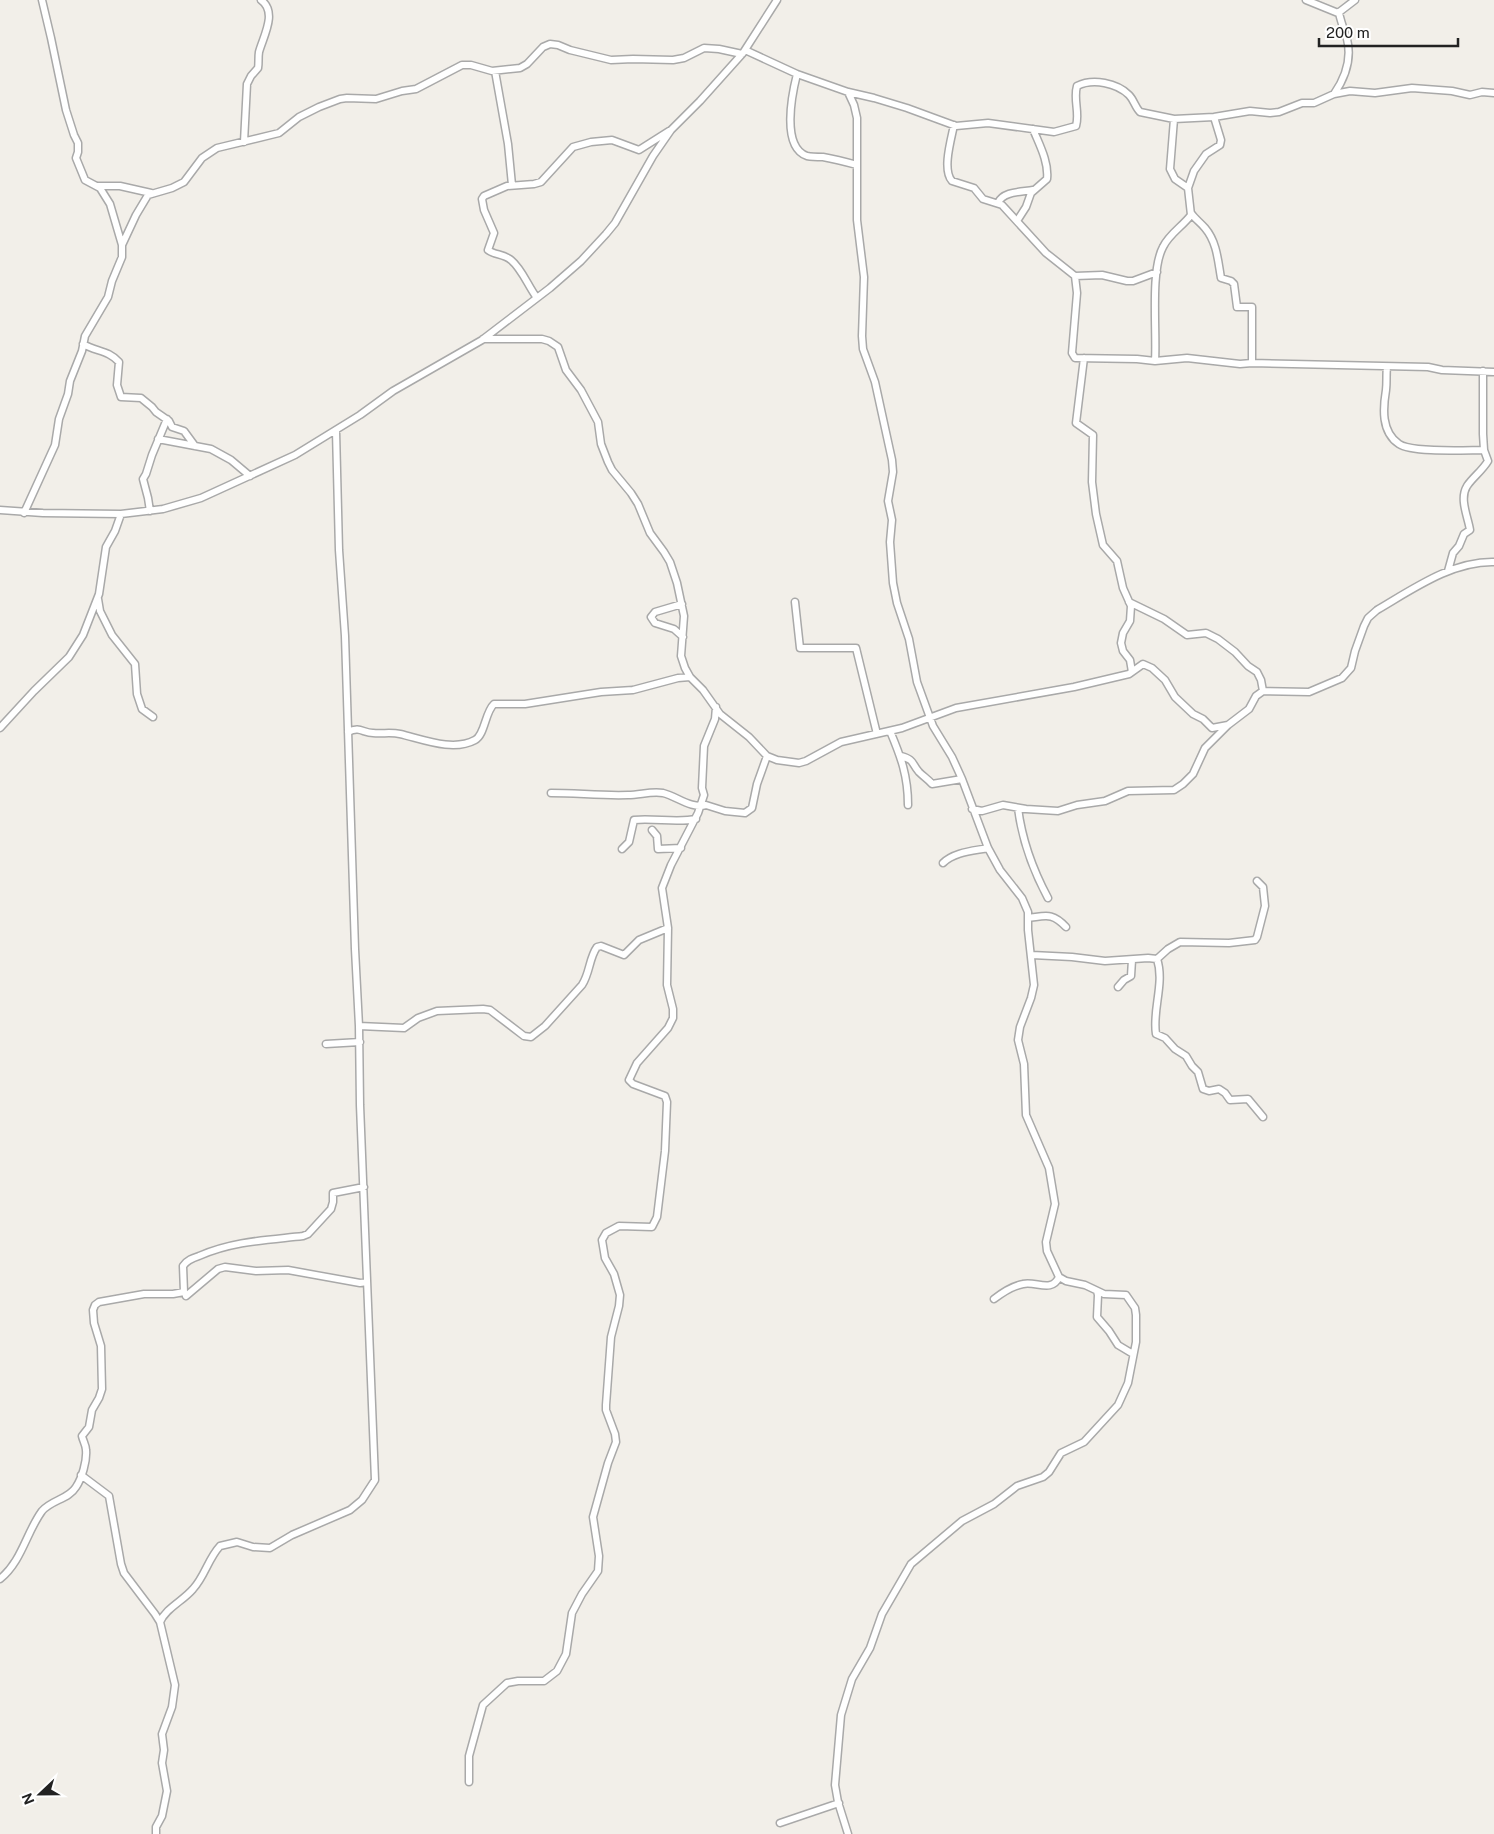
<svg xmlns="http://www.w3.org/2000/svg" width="1494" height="1834" font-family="'Public Sans',sans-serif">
  <rect width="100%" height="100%" fill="#f2efe9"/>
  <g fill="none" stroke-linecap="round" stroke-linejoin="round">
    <defs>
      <path id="minor" d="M1306,0L1338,13L1355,0
        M745,50L797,74L848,92L874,98L907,108L956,126L988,123L1054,132L1076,126C1080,113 1073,99 1077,86C1093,78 1117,83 1129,95C1134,100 1135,107 1140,112L1174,119L1214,117L1250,111L1270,113L1279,112L1302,103H1314L1334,94L1350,91L1375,93L1412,88L1452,91L1470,95L1482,92L1494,93
        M495,71L508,144L512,185
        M797,74C792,94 781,147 807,156C812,157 818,157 823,157C834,159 846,162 857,165
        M848,92L854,105L857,118V220L864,277L862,336L863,349L875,382L892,460L893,472L888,501L892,520L890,542L893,583L897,603L909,639L917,682L933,726L952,757L962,779L988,848L1000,870L1022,898L1028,912V930L1034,985L1031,998L1020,1027L1018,1040L1024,1064L1026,1115L1049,1168L1055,1204L1046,1242L1047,1251L1059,1277L1066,1281L1085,1285L1104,1294L1126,1295L1135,1308L1136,1315V1342L1128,1383L1118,1405L1084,1442L1061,1453L1049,1472L1043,1477L1017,1486L994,1504L962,1521L911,1564L882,1614L870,1648L852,1679L841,1715L835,1785L838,1802L848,1834
        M1334,94C1345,78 1352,59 1347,39C1344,30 1341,22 1339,13
        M1174,119L1170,169L1175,179L1188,188
        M954,125C951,140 942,170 952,181L974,188L983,199L1002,205L1046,253L1075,276L1077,293L1072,353L1075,358L1137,359L1155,361L1187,358L1240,364L1252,363L1428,367L1442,370L1494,372
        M244,142L247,84L251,76L258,68C259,63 258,58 259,52C263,37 278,12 261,0
        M98,186H120L151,193
        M998,203C1003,191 1022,192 1033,190
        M1191,213C1195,219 1200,222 1205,228C1217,242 1218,261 1221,278L1231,281L1234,284L1237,307H1252V363
        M1017,221L1026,207L1031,193L1047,179C1049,162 1039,144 1033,129
        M122,245L136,215L148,195L172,188L184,182L202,158L217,148L279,133L299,117L319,107L340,99L347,98L376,99L402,91L416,89L462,65H471L492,71L520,68L527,64L543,47L550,44L558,45L570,50L611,60L633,59L673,60L684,58L704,48L719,49L742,54
        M1075,276L1102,275L1127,281H1133L1157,272
        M537,298C528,286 522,269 511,260C504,254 494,255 488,250L494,233L484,210L482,199L484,196L507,186L534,184L541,182L573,147L591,142L612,140L639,150L669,131
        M483,339H542L549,341L558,347L566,370L581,390L598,422L601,444L608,462L612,470L631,493L638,504L650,533L664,552L670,562L677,583L684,616L681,656L685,668L690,677L703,690L720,714L749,737L767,756L777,760L799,763L806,761L841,742L902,728L956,708L1074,687L1129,674L1143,664L1152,668L1165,680L1175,697L1193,714L1203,719L1212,728L1228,725
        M83,344C97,352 108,350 119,362L117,385L121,397L141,398L152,407L156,412L169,421L172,427L184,431L195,446
        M1084,358L1076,423L1093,435L1092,482L1096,514L1103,545L1117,561L1123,588L1131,606L1130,621L1123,633L1121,643L1123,651L1130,660L1132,672
        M1155,361C1157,332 1150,271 1163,247C1169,234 1183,226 1191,215L1188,188L1194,171L1206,154L1220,145L1221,140L1214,117
        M1387,367C1386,375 1387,382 1386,390C1383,408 1381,432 1399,444C1412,453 1466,450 1484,450
        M158,439L211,449L231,460L250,476
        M0,510L43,513L121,514L163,509L201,498L295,455L360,415L393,391L482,340L550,288L581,261L606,234L615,223L653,156L671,130L700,101L743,53L777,0
        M150,511L148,498L143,479L146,474L152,455L167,419
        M24,513L55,445L59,419L68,394L70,381L82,351L85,336L108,297L112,281L122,257V245L110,204L100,188L85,180L76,158L78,152V143L74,135L66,110L51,38L42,0
        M1448,571L1453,553L1459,546L1464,534L1470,530C1468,517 1459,499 1467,486C1473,477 1482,471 1488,461L1484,450L1483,434V371
        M98,599L100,611L112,635L135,664L137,694L142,709L153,717
        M795,602L800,648H856L877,734
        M1129,602L1164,619L1187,635L1206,633L1218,639L1235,652L1248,666L1257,672L1261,680L1263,691
        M682,604L655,612L651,617L655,623L674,629L683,637
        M0,728L34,691L69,657L83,635L99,594L106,547L115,531L121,514
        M890,731C901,757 908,776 908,805
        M348,732C360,726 363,733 373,733C382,734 391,732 400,734C422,739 453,752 475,740C485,735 485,712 494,704H525L601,692L633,690L678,678L690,677
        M901,756C915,760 911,763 919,772C924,777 928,779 932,784L962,779
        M551,793C577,793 602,796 628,795C640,795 651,791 663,793C678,797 691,809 706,805L725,811L745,813L752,808L757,784L767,756
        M1018,808C1022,840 1033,870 1048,898
        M972,809L982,811L1003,805L1026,809L1058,811L1077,805L1105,801L1128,791L1174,790L1183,784L1193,774L1205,748L1228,725L1249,709L1256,696L1263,691L1309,692L1342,678L1351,668L1355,651L1364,626L1368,618L1377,610C1413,589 1452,561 1494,562
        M652,830L657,836L658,849L681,848
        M622,849L629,842L634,820C654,818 678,823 696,819
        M943,863C954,852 973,851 988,848
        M1028,918C1046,916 1052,912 1066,927
        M1032,955L1072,957L1105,961L1148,958L1157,959L1168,949L1180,942L1229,943L1255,940L1257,937L1265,906L1263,887L1257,881
        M1157,959C1165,983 1152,1010 1156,1034L1165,1038L1175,1049L1186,1056L1192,1066L1198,1072L1203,1089L1209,1091L1219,1089L1225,1093L1230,1100L1248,1099L1263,1117
        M1118,987L1124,980L1131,976L1132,960
        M359,1026L404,1028L418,1018L437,1011L483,1009L490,1010L524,1036L531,1037L545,1026L582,985C590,973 589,958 597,947L601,946L624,955L639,940L668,928
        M326,1044L360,1042
        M1097,1291L1098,1295L1097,1317L1109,1331L1118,1345L1133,1354
        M186,1296L218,1269L225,1267L256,1271L288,1270L360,1283L367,1282
        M994,1299C1003,1292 1012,1286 1023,1284C1036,1281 1052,1293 1059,1277
        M81,1475L109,1496L121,1564L124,1573L155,1614L160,1622L175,1685L172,1707L162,1734L164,1750L162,1763L167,1791L162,1816L156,1827V1834
        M0,1579C22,1561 26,1533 42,1511C51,1500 69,1499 76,1487C82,1478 87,1461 86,1450C86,1445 83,1441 82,1436L89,1427L92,1410L99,1398L102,1389L101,1346L94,1323L93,1310L95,1305L99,1302L144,1294H173L184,1292L183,1266C187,1260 193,1258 199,1256C233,1241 268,1240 303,1236L308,1234L331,1209L333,1202V1193L364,1187
        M160,1622C166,1608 183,1601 193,1589C205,1576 208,1559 220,1546L237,1542L253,1547L270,1548L292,1535L350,1510L362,1500L375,1480L360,1105L359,1026L355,949L345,636L339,550L336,431
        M469,1782V1756L483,1705L507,1683L518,1681H544L557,1671L566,1654L572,1613L582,1594L598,1571L599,1556L593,1517L608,1463L616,1442L615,1434L606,1410V1405L611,1337L619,1306L620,1295L614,1274L605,1258L602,1240L606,1233L619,1226L652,1227L657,1217L665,1151L667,1102L665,1096L633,1084L629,1080L637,1063L668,1028L673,1018V1009L667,985L668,928L662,888L671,865L698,813L704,795L702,788L704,746L715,719L716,707
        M780,1823L839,1803"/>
    </defs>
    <use href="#minor" stroke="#a9a9a9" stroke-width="9"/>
    <use href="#minor" stroke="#fff" stroke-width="6"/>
  </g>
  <g transform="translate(40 1794) rotate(248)" stroke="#ffffff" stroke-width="4" paint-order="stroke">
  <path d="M0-4L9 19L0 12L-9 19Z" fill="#222222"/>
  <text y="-8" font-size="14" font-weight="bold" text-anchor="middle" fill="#222222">N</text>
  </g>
  <path d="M1319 38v8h139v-8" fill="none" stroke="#222222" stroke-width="2.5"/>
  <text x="1326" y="38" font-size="15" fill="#222222" stroke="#ffffff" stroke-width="4" paint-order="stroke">200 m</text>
</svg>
